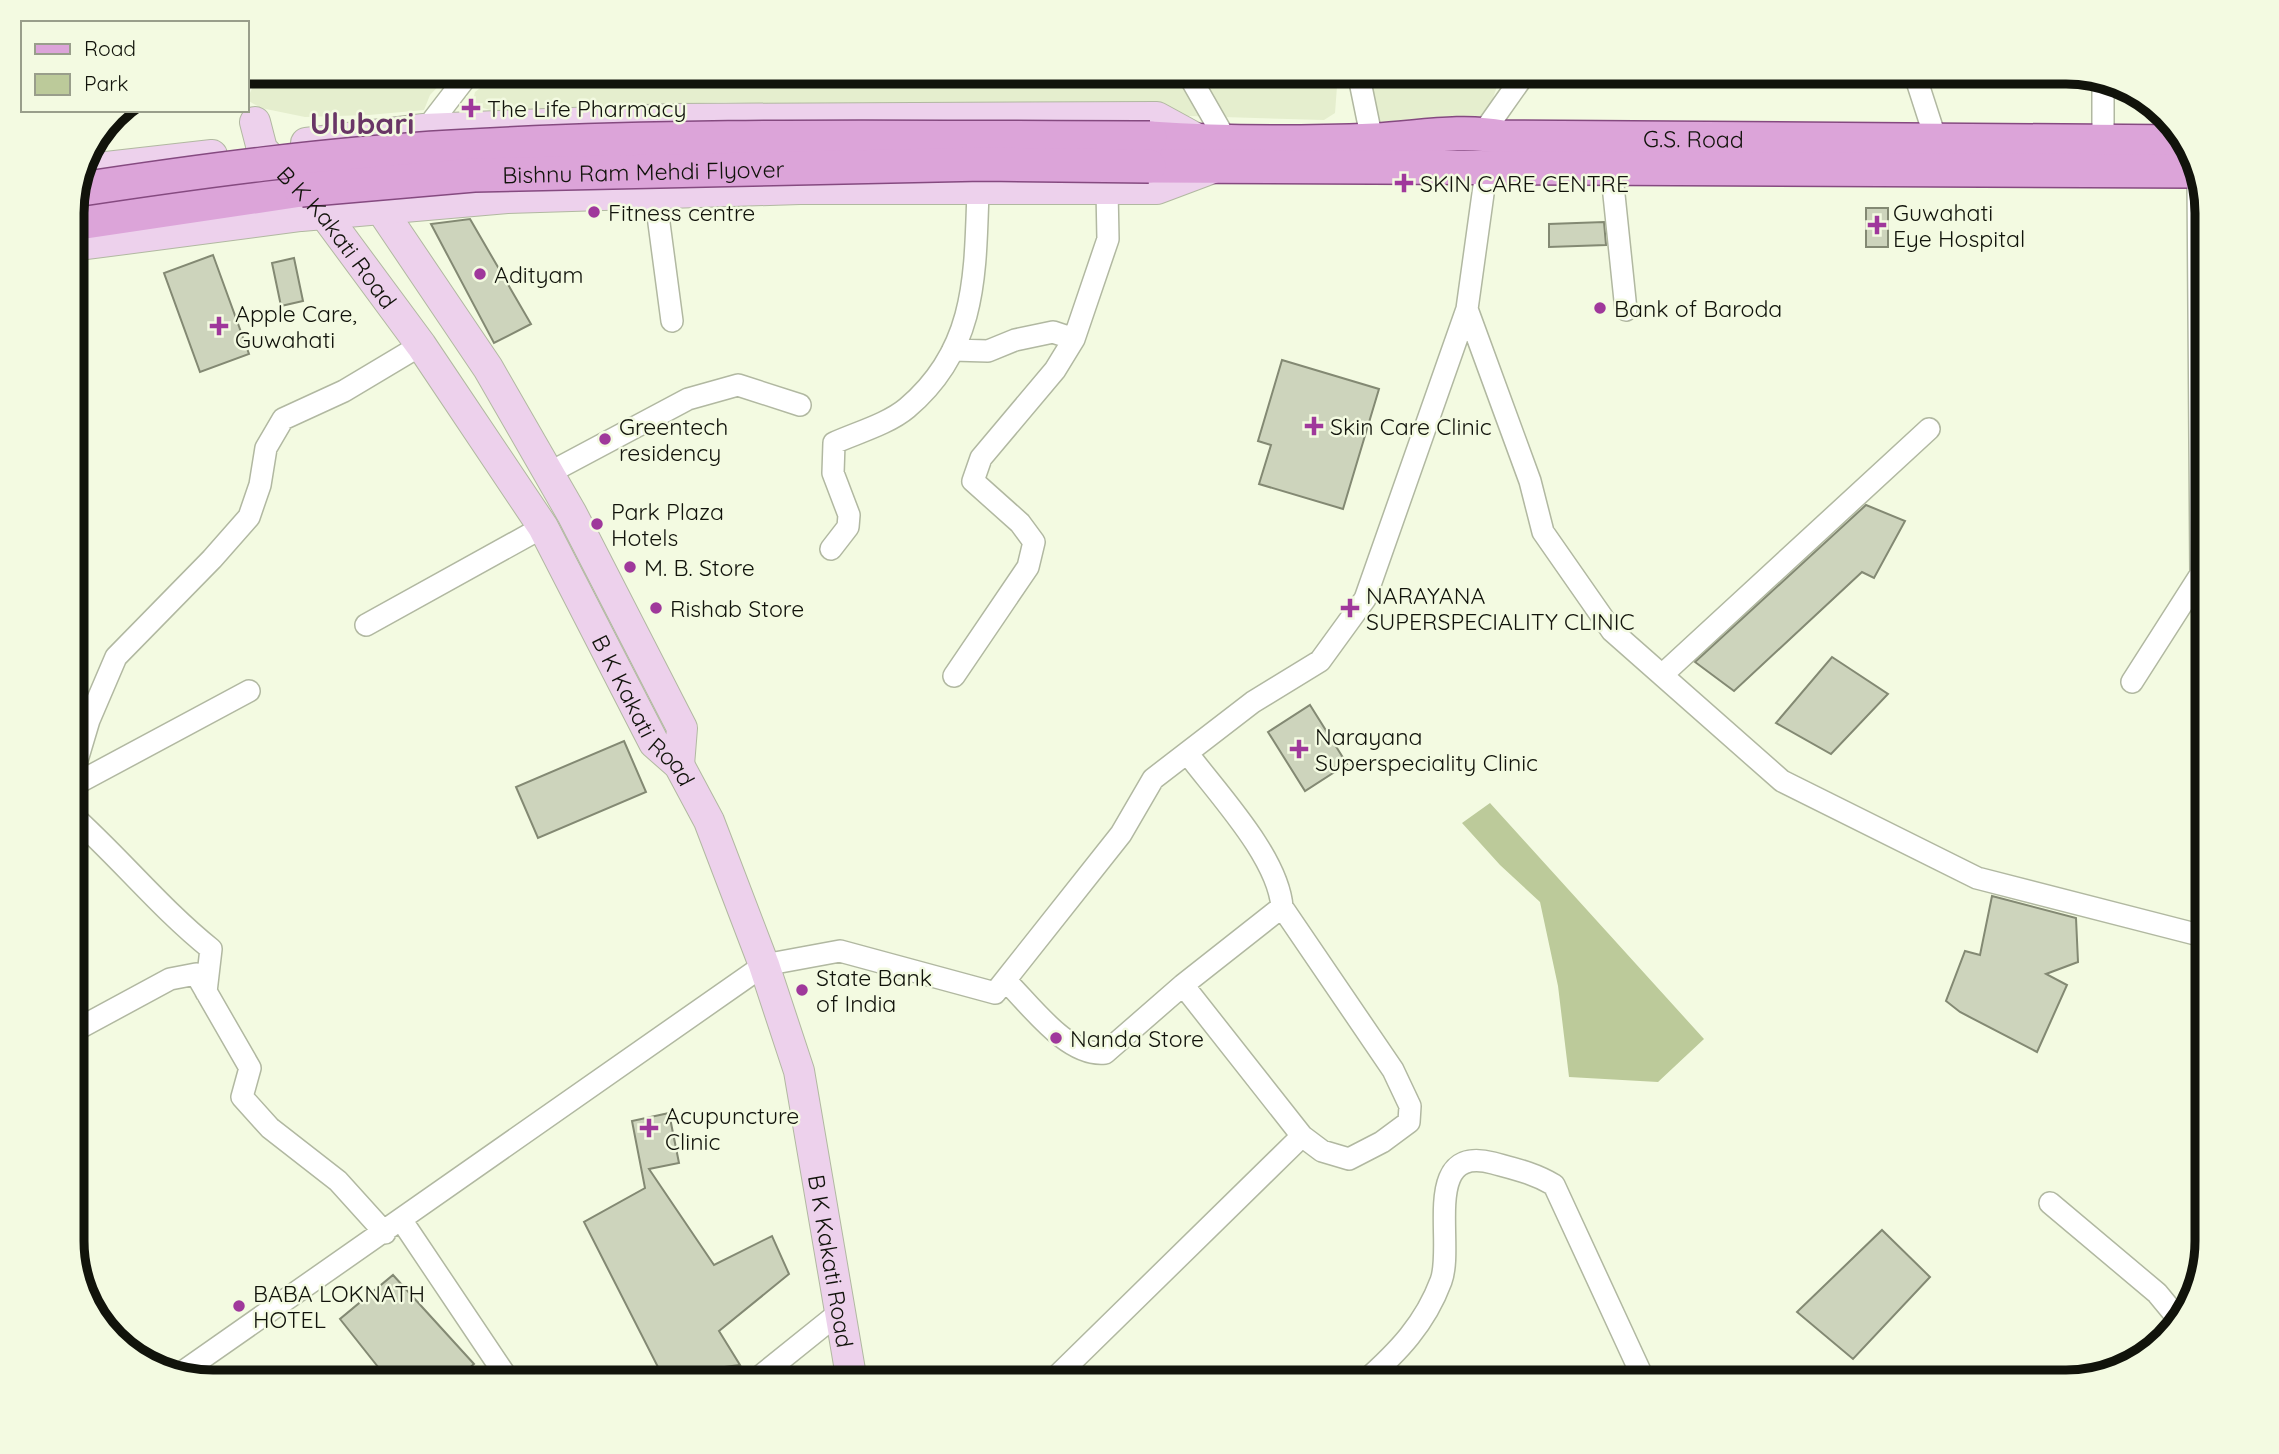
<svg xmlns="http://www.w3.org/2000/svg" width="2279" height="1454" font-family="Quicksand,sans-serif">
  <rect width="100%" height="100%" fill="#f3fae1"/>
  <path fill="#e5eece" d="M259,72H452L430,95L424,110L369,115L305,117L261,108L247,100Z
    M501,72H1337L1338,73L1335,113L1324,120L724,102L494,111L472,105L475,92Z
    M1367,72H1502L1484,124L1378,125Z"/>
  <path fill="#bcca9a" d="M1490,803L1704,1039L1658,1082L1569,1077L1558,986L1540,902L1500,865L1462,823Z"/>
  <path fill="#cdd4bc" stroke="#838973" stroke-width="2" d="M1866,208H1888V247H1866Z
    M470,219L531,324L494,343L431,224Z
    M1604,222L1606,245L1549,247V224Z
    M213,255L249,354L200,372L164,273Z
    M294,258L303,301L281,306L272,263Z
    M1282,360L1379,389L1343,509L1259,484L1271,445L1258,441Z
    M1866,505L1905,521L1874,578L1862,572L1734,691L1695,662Z
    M1832,657L1888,694L1831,754L1776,723Z
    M1310,705L1347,764L1305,791L1268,732Z
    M624,741L646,792L538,838L516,787Z
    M1992,896L2076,918L2078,962L2046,974L2067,985L2037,1052L1960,1012L1946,1001L1965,951L1980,955Z
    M669,1113L679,1163L649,1169L714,1265L772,1236L789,1274L719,1331L740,1365L662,1375L584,1222L645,1188L632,1121Z
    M1882,1230L1930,1277L1853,1359L1797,1312Z
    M393,1275L474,1364L453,1382H390L340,1319Z"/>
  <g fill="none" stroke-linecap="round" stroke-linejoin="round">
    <defs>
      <path id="street" d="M1187,72L1227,142
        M1358,72L1372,140
        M1914,72L1936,140
        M1483,133L1526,72
        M420,137L470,72
        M2103,141V83
        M1611,166L1626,310
        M2198,177L2201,574L2207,580
        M655,193L672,321
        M1467,309L1530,481L1543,532L1612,631L1782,781L1977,878L2207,937
        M953,350L988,351L1015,340L1053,332L1074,339
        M549,473L688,399L738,385L800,405
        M831,549L848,527L849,515L833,473L834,443C856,433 888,424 907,408C977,349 975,275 978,191
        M366,625L543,527
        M1662,675L1929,429
        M954,676L1028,567L1034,542L1020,523L973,481L981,458L1055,370L1074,339L1108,239L1107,190
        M2132,682L2201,574
        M72,777L89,720L116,657L212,559L249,517L260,485L266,448L283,419L344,391L421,345
        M72,786L249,691
        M72,815C120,858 161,909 211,949L206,992
        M1282,907L1393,1070L1410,1106L1409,1122L1382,1142L1349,1159L1322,1151L1302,1136
        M1007,982C1032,1007 1068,1057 1105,1053L1183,985L1302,1136L1054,1379L1058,1382
        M1183,985L1282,907C1278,857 1218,794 1188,754
        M72,1032L170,979L196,974L250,1068L242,1097L270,1128L338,1181L385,1233
        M2050,1203L2157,1293L2181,1322
        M402,1221L510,1382
        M181,1373L764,965L840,951L995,993L1121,834L1153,779L1253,702L1320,661L1365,599L1467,309L1487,165
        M753,1382L840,1312
        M1364,1382C1398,1352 1425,1324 1441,1281C1455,1244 1420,1144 1493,1163C1515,1169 1534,1173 1554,1185L1645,1382"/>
      <g id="secondary">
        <path id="s1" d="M255,122L262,149L325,215L421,345L543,527L654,743L679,765L709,821L764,965L799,1071L852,1382"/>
        <path d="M306,143L424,129L672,119L1157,117L1201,141"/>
        <path d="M80,170L212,155"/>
        <path d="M372,196L488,368L572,514L682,728L679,765"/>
        <path d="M72,246L301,216L507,198L800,189H1157L1213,168"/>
      </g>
      <g id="primary">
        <path id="s2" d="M1150,138C1225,143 1300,143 1375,140C1416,138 1461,129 1502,137L2188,142"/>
        <path d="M1149,166L2196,171"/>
        <path d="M72,224L301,190"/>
      </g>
    </defs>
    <use href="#street" stroke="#b1b8a1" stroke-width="24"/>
    <use href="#secondary" stroke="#b1b8a1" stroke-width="32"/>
    <use href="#primary" stroke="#854a80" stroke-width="36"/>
    <use href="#street" stroke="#fff" stroke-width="21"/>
    <use href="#secondary" stroke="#edd1ec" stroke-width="30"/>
    <use href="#primary" stroke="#dca4d9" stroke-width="33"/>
    <defs>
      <g id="primary-bridge">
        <path d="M75,190C200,171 326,154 452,147C684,133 918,138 1150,138"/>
        <path id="s3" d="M301,190L474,175L984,164L1149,166"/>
      </g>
    </defs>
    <use href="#primary-bridge" stroke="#854a80" stroke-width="36" stroke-linecap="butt"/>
    <use href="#primary-bridge" stroke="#dca4d9" stroke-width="33"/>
  </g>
  <g fill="#9f389b" stroke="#f3fae1" stroke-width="2.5">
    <path d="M467.5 97.5h7v7h7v7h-7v7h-7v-7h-7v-7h7z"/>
    <path d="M1400.5 172.5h7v7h7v7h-7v7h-7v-7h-7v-7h7z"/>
    <circle cx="594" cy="212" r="7"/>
    <path d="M1873.5 214.5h7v7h7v7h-7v7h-7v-7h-7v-7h7z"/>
    <circle cx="480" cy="274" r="7"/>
    <circle cx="1600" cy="308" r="7"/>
    <path d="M215.5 315.5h7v7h7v7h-7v7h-7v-7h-7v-7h7z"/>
    <path d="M1310.5 415.5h7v7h7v7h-7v7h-7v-7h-7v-7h7z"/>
    <circle cx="605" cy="439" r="7"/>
    <circle cx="597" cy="524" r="7"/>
    <circle cx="630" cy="567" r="7"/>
    <circle cx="656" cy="608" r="7"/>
    <path d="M1346.5 597.5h7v7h7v7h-7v7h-7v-7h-7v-7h7z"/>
    <path d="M1295.5 738.5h7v7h7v7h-7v7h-7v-7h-7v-7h7z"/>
    <circle cx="802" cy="990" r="7"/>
    <circle cx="1056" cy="1038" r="7"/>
    <path d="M645.5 1117.5h7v7h7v7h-7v7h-7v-7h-7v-7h7z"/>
    <circle cx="239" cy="1306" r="7"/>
  </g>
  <g text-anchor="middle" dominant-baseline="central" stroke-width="5" stroke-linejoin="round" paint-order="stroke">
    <g font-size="23" fill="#11130b" stroke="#f3fae1" text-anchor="start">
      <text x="487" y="108">The Life Pharmacy</text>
      <text x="1420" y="183">SKIN CARE CENTRE</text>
      <text x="608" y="212">Fitness centre</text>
      <text x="1893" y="212">Guwahati<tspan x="1893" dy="26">Eye Hospital</tspan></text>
      <text x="494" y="274">Adityam</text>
      <text x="1614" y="308">Bank of Baroda</text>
      <text x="235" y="313">Apple Care,<tspan x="235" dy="26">Guwahati</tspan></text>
      <text x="619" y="426">Greentech<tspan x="619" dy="26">residency</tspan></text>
      <text x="1330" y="426">Skin Care Clinic</text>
      <text x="611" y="511">Park Plaza<tspan x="611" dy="26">Hotels</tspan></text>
      <text x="644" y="567">M. B. Store</text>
      <text x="1366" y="595">NARAYANA<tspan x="1366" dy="26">SUPERSPECIALITY CLINIC</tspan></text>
      <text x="670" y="608">Rishab Store</text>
      <text x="1315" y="736">Narayana<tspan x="1315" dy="26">Superspeciality Clinic</tspan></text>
      <text x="816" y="977">State Bank<tspan x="816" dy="26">of India</tspan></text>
      <text x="1070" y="1038">Nanda Store</text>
      <text x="665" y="1115">Acupuncture<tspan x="665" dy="26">Clinic</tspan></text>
      <text x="253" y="1293">BABA LOKNATH<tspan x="253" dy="26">HOTEL</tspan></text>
    </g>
    <g font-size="23" fill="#11130b" stroke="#f3fae1">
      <text stroke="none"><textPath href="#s2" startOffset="544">G.S. Road</textPath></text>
      <text stroke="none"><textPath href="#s3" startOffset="343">Bishnu Ram Mehdi Flyover</textPath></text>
      <text stroke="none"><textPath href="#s1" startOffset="144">B K Kakati Road</textPath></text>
      <text stroke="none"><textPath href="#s1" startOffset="710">B K Kakati Road</textPath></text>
      <text stroke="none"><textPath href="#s1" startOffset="1298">B K Kakati Road</textPath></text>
    </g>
    <g font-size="30" font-weight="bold" fill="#693666" stroke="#f3fae1">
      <text x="362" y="123">Ulubari</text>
    </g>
  </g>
  <path d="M0 0H2279V1454H0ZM213 84H2066A129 129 0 0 1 2195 213V1241A129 129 0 0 1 2066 1370H213A129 129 0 0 1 84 1241V213A129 129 0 0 1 213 84Z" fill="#f3fae1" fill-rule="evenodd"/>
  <path fill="none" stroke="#11130b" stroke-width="9" d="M213 84H2066A129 129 0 0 1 2195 213V1241A129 129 0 0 1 2066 1370H213A129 129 0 0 1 84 1241V213A129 129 0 0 1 213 84Z"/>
  <rect x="21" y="21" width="228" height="91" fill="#f3fae1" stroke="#999e8b" stroke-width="2"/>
  <rect x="35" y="44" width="35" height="10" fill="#dca4d9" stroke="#999e8b" stroke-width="2"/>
  <text x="84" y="56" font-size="21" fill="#11130b">Road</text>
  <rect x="35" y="74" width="35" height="21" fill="#bcca9a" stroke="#999e8b" stroke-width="2"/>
  <text x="84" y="91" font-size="21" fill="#11130b">Park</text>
</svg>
